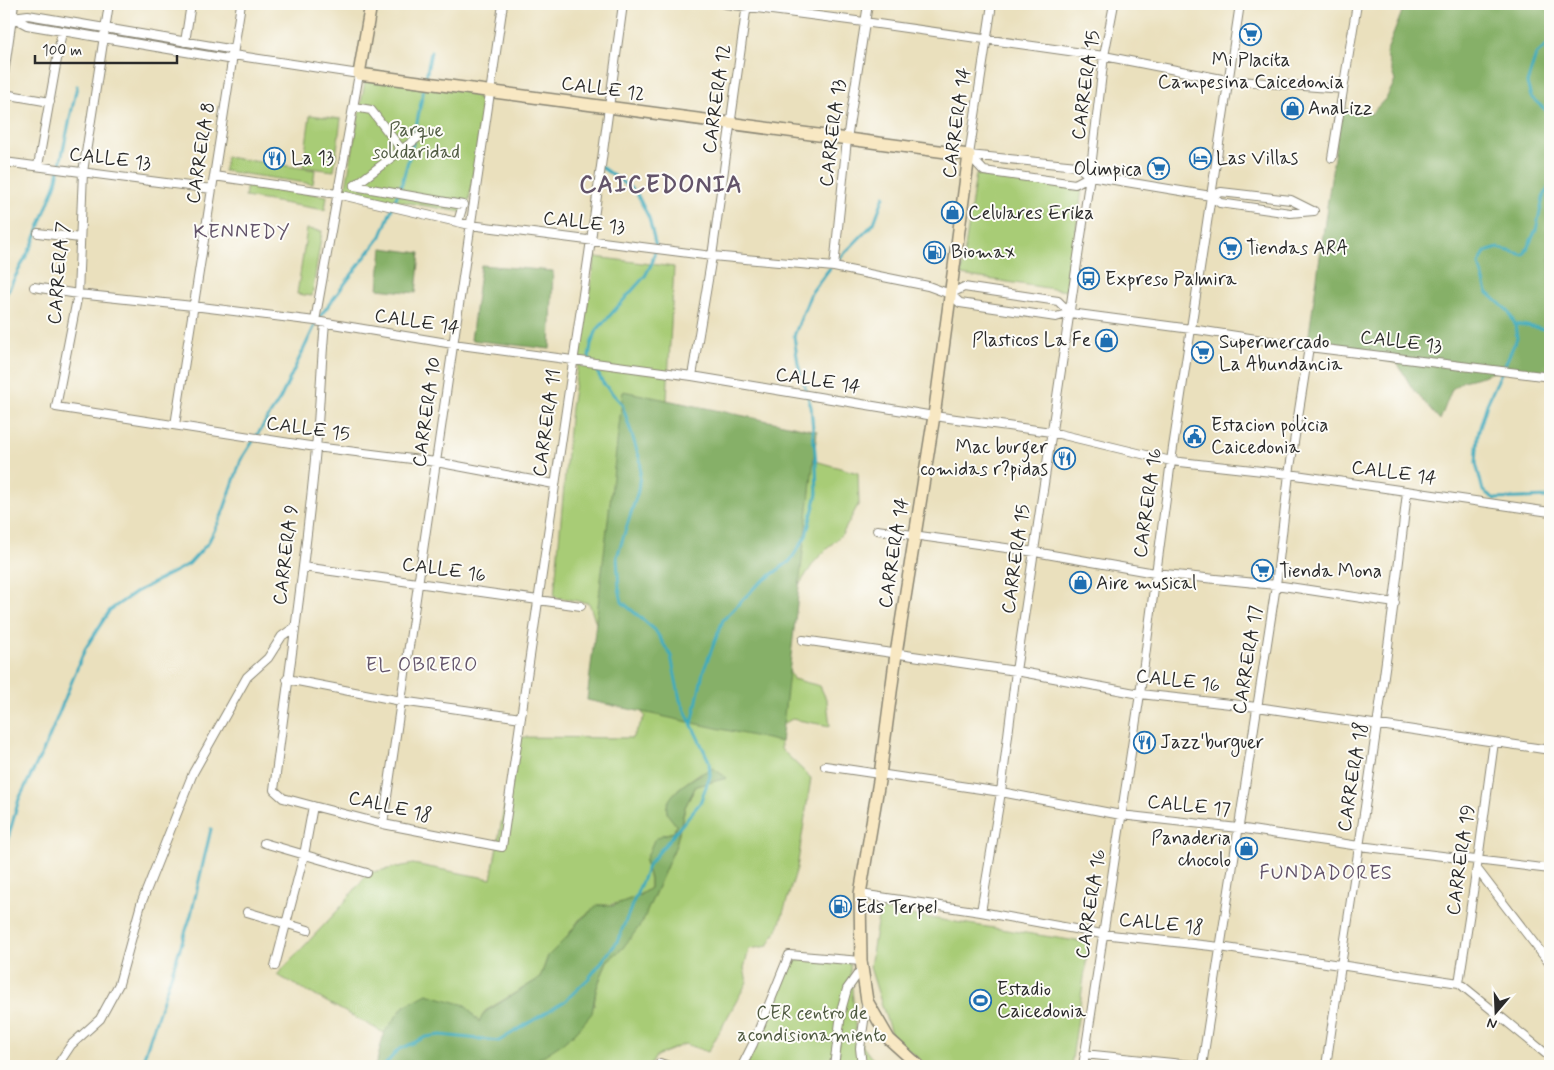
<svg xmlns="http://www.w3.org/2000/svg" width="1554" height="1070" font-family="Mynerve,sans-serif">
  <rect width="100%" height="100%" fill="#fdfcf7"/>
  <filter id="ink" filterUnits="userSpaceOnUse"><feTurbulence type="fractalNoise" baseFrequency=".02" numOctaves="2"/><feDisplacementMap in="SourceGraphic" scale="10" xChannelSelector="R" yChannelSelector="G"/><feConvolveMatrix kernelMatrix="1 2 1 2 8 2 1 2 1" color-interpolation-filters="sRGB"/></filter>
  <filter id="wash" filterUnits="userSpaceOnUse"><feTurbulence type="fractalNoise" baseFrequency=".0096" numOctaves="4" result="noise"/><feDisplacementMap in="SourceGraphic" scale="20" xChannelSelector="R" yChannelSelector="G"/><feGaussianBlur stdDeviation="1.12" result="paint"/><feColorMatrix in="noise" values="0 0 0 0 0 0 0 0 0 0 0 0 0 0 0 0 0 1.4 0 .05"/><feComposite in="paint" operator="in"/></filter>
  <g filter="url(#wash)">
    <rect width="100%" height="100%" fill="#eae0bd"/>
    <path fill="#a8cc76" stroke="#6a7c50" d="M367,70L486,91L467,213L345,192Z
      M310,115L341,119L334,171L303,167Z
      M226,157L315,170L313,184L224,171Z
      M976,174L1082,190L1067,291L961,275Z
      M247,183L327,196L325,210L245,197Z
      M307,229L322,231L312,296L297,294Z
      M595,257L674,267L666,419L858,473L859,503L843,533L815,561L795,591L785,662L793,679L820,686L827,701L830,726L792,719L780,726L781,749L811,778L797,868L779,926L768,946L749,949L744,968L747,982L708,1052L685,1044L656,1056L650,1066H522L540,1058L594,1006L596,990L607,961L622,949L653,898L676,845L685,807L696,786L726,778L700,773L678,789L667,812L676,825L674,832L662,835L645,861L650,879V888C634,899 618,906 598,905L579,920L567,937L548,956L540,978L485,1011L479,1023L404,1006L384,1033L277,975L339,909L368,873L413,864L491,879L517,737L632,738L645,716L610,675L598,629L589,603L554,597L571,408Z
      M879,910L1089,943L1071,1066H926L891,1034L870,967Z
      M790,958L850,963L856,1037L870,1056L881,1066H747Z"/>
    <path fill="#86b067" stroke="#586e49" d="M1405,4H1550V373L1517,369L1493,372L1483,376L1463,381L1452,389L1440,420L1412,388L1398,364L1308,341L1341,108L1371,114L1387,97L1395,81L1386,53Z
      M382,248L420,253L416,293L378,289Z
      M481,265L553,271L550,349L471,340Z
      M623,391L817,431L781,742L587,700Z
      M713,768L727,778L696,786L685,807L676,845L642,923L622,949L607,961L596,990L592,1013L576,1032L563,1043L540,1058L522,1066H374L377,1061L384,1033L404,1006L427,994L465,1005L479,1022L485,1012L540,978L548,956L567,937L579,921L598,905L612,906L640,895L650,888V879L645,861L654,840L662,835L674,832L676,825C673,821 668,816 667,812C662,794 699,774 713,768Z"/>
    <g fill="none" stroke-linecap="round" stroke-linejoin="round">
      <path stroke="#3eabbd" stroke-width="3" d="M1550,42L1536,55L1527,83L1531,97L1550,114
        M414,137L431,52
        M1550,185L1543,198L1536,230L1524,255L1498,248L1485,252L1479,264L1487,292L1508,311L1515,324L1517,338L1487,404L1478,434L1476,463L1483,491L1495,499L1550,497
        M836,262L874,223L884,196
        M4,298L33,243L56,183L77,86
        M1515,324L1550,330
        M692,724L703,672L723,620L755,587L790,561L806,536L817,494L816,464L811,407L798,364L794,336L811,293L830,268
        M4,865L7,842L19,799L46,745L85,649L110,610L136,592L189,564L208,543L222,515L241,460L280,399L318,319L381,236L402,183L413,143
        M141,1066L191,915L211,829
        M384,1066L398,1050L426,1037L441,1035L499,1041L565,1001L589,978L617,942L649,864L700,803L710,776L709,761L680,700L671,656L655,630L622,602L619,588L617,557L638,491L641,463L622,404L603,383L589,357L591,344L597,330L645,276L652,263L656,247L649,218L636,192L597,164"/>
    </g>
  </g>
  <g filter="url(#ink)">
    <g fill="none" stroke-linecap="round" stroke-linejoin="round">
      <defs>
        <path id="street" d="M109,4L83,172L78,294L56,407L316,447L436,462L554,484
          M725,4L864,22L1104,56L1227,80L1343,89
          M12,17L27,25L227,59L233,55L359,74L315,321
          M12,17L28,15L229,49L233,55
          M185,42L191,4
          M4,74L14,4
          M4,94L50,102
          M354,107L371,110L402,150
          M420,136L354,186L463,205L458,222
          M969,155L1077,166L1090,176L1211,196L1220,203L1290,213L1314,211
          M969,155L992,4
          M969,155L984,171L1075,184L1090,176
          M1332,158L1357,4
          M4,162L212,189
          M38,166L62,31
          M214,176L337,194L470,225L712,256L834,267L928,286L950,294L960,303L1056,317L1070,313L1191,329L1309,347L1550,377
          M1211,196L1221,192L1291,200L1313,211
          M38,233L80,238
          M834,267L847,139L868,4
          M34,287L78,294L193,306L315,321L453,344L692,376L934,416L1051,432L1171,461L1289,474L1550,512
          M950,294L964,287L1058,301L1070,313
          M325,323C321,365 320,406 316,448C306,562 288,676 274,790L283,798L313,806L383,824L502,847L591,240L623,4
          M692,376L712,256L747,4
          M175,425L241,4
          M877,530L1035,552L1155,573L1276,585L1395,603
          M303,567L581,606
          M803,640L1016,671L1140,694L1257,707L1550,750
          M287,679L401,701L521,718
          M825,766L1001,792L1121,815L1238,828L1359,846L1550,869
          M383,824L503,4
          M264,843L367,873
          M1477,869L1550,964
          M860,894L981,912L1102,934L1220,947L1459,983
          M247,912L308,930
          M981,912L1001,792L1016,671L1090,176L1104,56L1114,4
          M275,966L304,855L313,806
          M1459,983L1478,860L1494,742
          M1459,983L1550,1057
          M1084,1054L1202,1066
          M660,1063L669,1066
          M57,1066L71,1045L100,1019L119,984L141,904L193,773L247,677L268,658L282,636L295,627
          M742,1066L753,1044L789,955L861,961
          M834,1066L842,1007L847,989L862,968
          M862,1066L860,1048L867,1001
          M1083,1066L1140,694L1171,461L1240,4
          M1202,1066L1276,585L1289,474L1309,347
          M1326,1066C1354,875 1386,684 1407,492"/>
        <path id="secondary" d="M371,4L359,74L969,155L934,416L896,654L880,775L860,894L861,961L867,1001L889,1039L919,1066"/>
      </defs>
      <use href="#street" stroke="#8a8674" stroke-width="10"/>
      <use href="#secondary" stroke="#8a8674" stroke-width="14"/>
      <use href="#street" stroke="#fff" stroke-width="8"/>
      <use href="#secondary" stroke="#f8e8c3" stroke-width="11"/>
    </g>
  </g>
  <defs>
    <symbol id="supermarket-ring" viewBox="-11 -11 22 22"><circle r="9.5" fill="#fdfcf7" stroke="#1f6fb2" stroke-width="1.5"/><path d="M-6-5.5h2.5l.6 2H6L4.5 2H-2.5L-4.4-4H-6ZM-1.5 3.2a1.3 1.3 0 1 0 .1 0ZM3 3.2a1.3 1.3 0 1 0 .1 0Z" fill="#1f6fb2"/></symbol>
    <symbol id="shop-ring" viewBox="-11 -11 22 22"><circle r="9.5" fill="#fdfcf7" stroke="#1f6fb2" stroke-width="1.5"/><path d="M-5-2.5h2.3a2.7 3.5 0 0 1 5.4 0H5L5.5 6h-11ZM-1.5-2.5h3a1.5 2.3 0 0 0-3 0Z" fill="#1f6fb2"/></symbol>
    <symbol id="restaurant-ring" viewBox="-11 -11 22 22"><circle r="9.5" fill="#fdfcf7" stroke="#1f6fb2" stroke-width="1.5"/><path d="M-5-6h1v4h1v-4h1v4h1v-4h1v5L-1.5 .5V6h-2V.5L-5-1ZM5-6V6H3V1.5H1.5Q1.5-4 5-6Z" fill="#1f6fb2"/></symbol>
    <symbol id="hotel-ring" viewBox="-11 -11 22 22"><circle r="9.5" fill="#fdfcf7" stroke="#1f6fb2" stroke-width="1.5"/><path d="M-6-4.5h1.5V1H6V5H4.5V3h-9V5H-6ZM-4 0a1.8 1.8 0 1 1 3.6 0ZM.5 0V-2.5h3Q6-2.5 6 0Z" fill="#1f6fb2"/></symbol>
    <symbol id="fuel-ring" viewBox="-11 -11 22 22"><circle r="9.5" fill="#fdfcf7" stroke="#1f6fb2" stroke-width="1.5"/><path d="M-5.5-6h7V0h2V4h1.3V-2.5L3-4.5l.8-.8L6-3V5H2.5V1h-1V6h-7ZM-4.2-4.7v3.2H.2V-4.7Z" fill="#1f6fb2"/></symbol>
    <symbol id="bus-ring" viewBox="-11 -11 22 22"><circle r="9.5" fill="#fdfcf7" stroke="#1f6fb2" stroke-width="1.5"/><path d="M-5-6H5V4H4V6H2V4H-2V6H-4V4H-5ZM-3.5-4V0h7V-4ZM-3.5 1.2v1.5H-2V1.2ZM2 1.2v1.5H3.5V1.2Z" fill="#1f6fb2"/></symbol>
    <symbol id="civic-ring" viewBox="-11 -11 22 22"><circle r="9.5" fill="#fdfcf7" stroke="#1f6fb2" stroke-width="1.5"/><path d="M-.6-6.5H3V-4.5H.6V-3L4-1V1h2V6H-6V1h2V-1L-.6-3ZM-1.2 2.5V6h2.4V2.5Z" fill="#1f6fb2"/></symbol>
    <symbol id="stadium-ring" viewBox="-11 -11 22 22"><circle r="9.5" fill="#fdfcf7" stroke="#1f6fb2" stroke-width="1.5"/><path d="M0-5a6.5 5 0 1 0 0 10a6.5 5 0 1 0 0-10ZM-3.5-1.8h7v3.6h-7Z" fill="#1f6fb2"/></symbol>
  </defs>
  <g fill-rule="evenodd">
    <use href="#supermarket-ring" x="1238" y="22" width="25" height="25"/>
    <use href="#shop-ring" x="1280" y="96" width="25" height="25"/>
    <use href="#restaurant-ring" x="262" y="146" width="25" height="25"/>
    <use href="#hotel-ring" x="1188" y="146" width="25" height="25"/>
    <use href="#supermarket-ring" x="1146" y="156" width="25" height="25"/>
    <use href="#shop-ring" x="940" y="200" width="25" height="25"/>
    <use href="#supermarket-ring" x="1218" y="236" width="25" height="25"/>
    <use href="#fuel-ring" x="922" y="240" width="25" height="25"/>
    <use href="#bus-ring" x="1076" y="266" width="25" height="25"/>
    <use href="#shop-ring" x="1094" y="328" width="25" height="25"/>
    <use href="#supermarket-ring" x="1190" y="340" width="25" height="25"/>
    <use href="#civic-ring" x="1182" y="424" width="25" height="25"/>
    <use href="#restaurant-ring" x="1052" y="446" width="25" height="25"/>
    <use href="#supermarket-ring" x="1250" y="558" width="25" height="25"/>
    <use href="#shop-ring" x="1068" y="570" width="25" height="25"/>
    <use href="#restaurant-ring" x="1132" y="730" width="25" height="25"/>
    <use href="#shop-ring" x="1234" y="836" width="25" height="25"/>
    <use href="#fuel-ring" x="828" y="894" width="25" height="25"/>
    <use href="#stadium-ring" x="968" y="988" width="25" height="25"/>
  </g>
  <g text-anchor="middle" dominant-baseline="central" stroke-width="4" stroke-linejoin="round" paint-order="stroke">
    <g font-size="19" fill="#2b2b2b" stroke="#fdfcf7" text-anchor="start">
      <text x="1251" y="60" text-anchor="middle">Mi Placita<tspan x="1251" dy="22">Campesina Caicedonia</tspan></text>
      <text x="1308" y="108">AnaLizz</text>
      <text x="291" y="158">La 13</text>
      <text x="1216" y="158">Las Villas</text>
      <text x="1142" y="169" text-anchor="end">Olimpica</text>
      <text x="968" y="213">Celulares Erika</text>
      <text x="1246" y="248">Tiendas ARA</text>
      <text x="951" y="252">Biomax</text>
      <text x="1105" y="279">Expreso Palmira</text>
      <text x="1091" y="340" text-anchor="end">Plasticos La Fe</text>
      <text x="1219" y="342">Supermercado<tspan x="1219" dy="22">La Abundancia</tspan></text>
      <text x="1211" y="425">Estacion policia<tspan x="1211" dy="22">Caicedonia</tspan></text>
      <text x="1048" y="447" text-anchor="end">Mac burger<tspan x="1048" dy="22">comidas r?pidas</tspan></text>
      <text x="1279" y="571">Tienda Mona</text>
      <text x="1096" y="583">Aire musical</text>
      <text x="1160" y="742">Jazz'burguer</text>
      <text x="1231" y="838" text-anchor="end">Panaderia<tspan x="1231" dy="22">chocolo</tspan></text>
      <text x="856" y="907">Eds Terpel</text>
      <text x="997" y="989">Estadio<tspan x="997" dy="22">Caicedonia</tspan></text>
    </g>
    <g font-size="19" fill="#2b2b2b" stroke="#fdfcf7">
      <text transform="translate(1086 85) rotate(-82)">CARRERA 15</text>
      <text transform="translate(603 89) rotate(8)">CALLE 12</text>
      <text transform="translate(717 99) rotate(-82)">CARRERA 12</text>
      <text transform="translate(957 123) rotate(-82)">CARRERA 14</text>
      <text transform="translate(833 133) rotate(-83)">CARRERA 13</text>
      <text transform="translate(201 153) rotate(-81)">CARRERA 8</text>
      <text transform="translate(110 159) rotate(7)">CALLE 13</text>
      <text transform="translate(584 223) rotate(7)">CALLE 13</text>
      <text transform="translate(59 273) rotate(-85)">CARRERA 7</text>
      <text transform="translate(417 322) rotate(9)">CALLE 14</text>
      <text transform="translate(1401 342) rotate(7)">CALLE 13</text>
      <text transform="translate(818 381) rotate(9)">CALLE 14</text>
      <text transform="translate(427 412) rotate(-82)">CARRERA 10</text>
      <text transform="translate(547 423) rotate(-82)">CARRERA 11</text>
      <text transform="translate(308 429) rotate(8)">CALLE 15</text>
      <text transform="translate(1394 473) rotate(8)">CALLE 14</text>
      <text transform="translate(1148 503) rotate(-82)">CARRERA 16</text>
      <text transform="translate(894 553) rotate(-81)">CARRERA 14</text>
      <text transform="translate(286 555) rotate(-83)">CARRERA 9</text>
      <text transform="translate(1016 559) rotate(-82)">CARRERA 15</text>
      <text transform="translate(444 570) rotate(8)">CALLE 16</text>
      <text transform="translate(1248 660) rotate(-81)">CARRERA 17</text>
      <text transform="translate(1178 681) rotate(7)">CALLE 16</text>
      <text transform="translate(1353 777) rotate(-81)">CARRERA 18</text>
      <text transform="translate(1189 806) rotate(6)">CALLE 17</text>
      <text transform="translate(390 807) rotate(13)">CALLE 18</text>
      <text transform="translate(1461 860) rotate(-82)">CARRERA 19</text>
      <text transform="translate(1091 904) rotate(-81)">CARRERA 16</text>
      <text transform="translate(1161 924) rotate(6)">CALLE 18</text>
    </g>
    <g font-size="19" fill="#505b42" stroke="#fdfcf7">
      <text x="416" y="130">Parque<tspan x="416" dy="22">solidaridad</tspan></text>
      <text x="812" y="1013">CER centro de<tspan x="812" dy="22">acondisionamiento</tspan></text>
    </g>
    <g font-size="20" letter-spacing="1" fill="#63546a" stroke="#fdfcf7">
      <text x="242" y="232">KENNEDY</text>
      <text x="422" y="665">EL OBRERO</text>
      <text x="1326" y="873">FUNDADORES</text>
    </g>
    <g font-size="24" font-weight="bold" letter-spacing="1" fill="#63546a" stroke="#fdfcf7">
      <text x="661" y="185">CAICEDONIA</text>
    </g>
  </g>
  <rect width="1554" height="1070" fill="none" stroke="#fdfcf7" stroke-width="20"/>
  <g transform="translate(1496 1012) rotate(199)" stroke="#fdfcf7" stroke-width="4" paint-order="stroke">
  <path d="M0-4L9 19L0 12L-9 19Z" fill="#2b2b2b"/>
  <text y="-8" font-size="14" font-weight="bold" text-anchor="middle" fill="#2b2b2b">N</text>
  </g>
  <path d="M35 55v8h142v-8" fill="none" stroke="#2b2b2b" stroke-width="2.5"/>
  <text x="42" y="55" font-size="15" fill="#2b2b2b" stroke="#fdfcf7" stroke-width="4" paint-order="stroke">100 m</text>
</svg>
